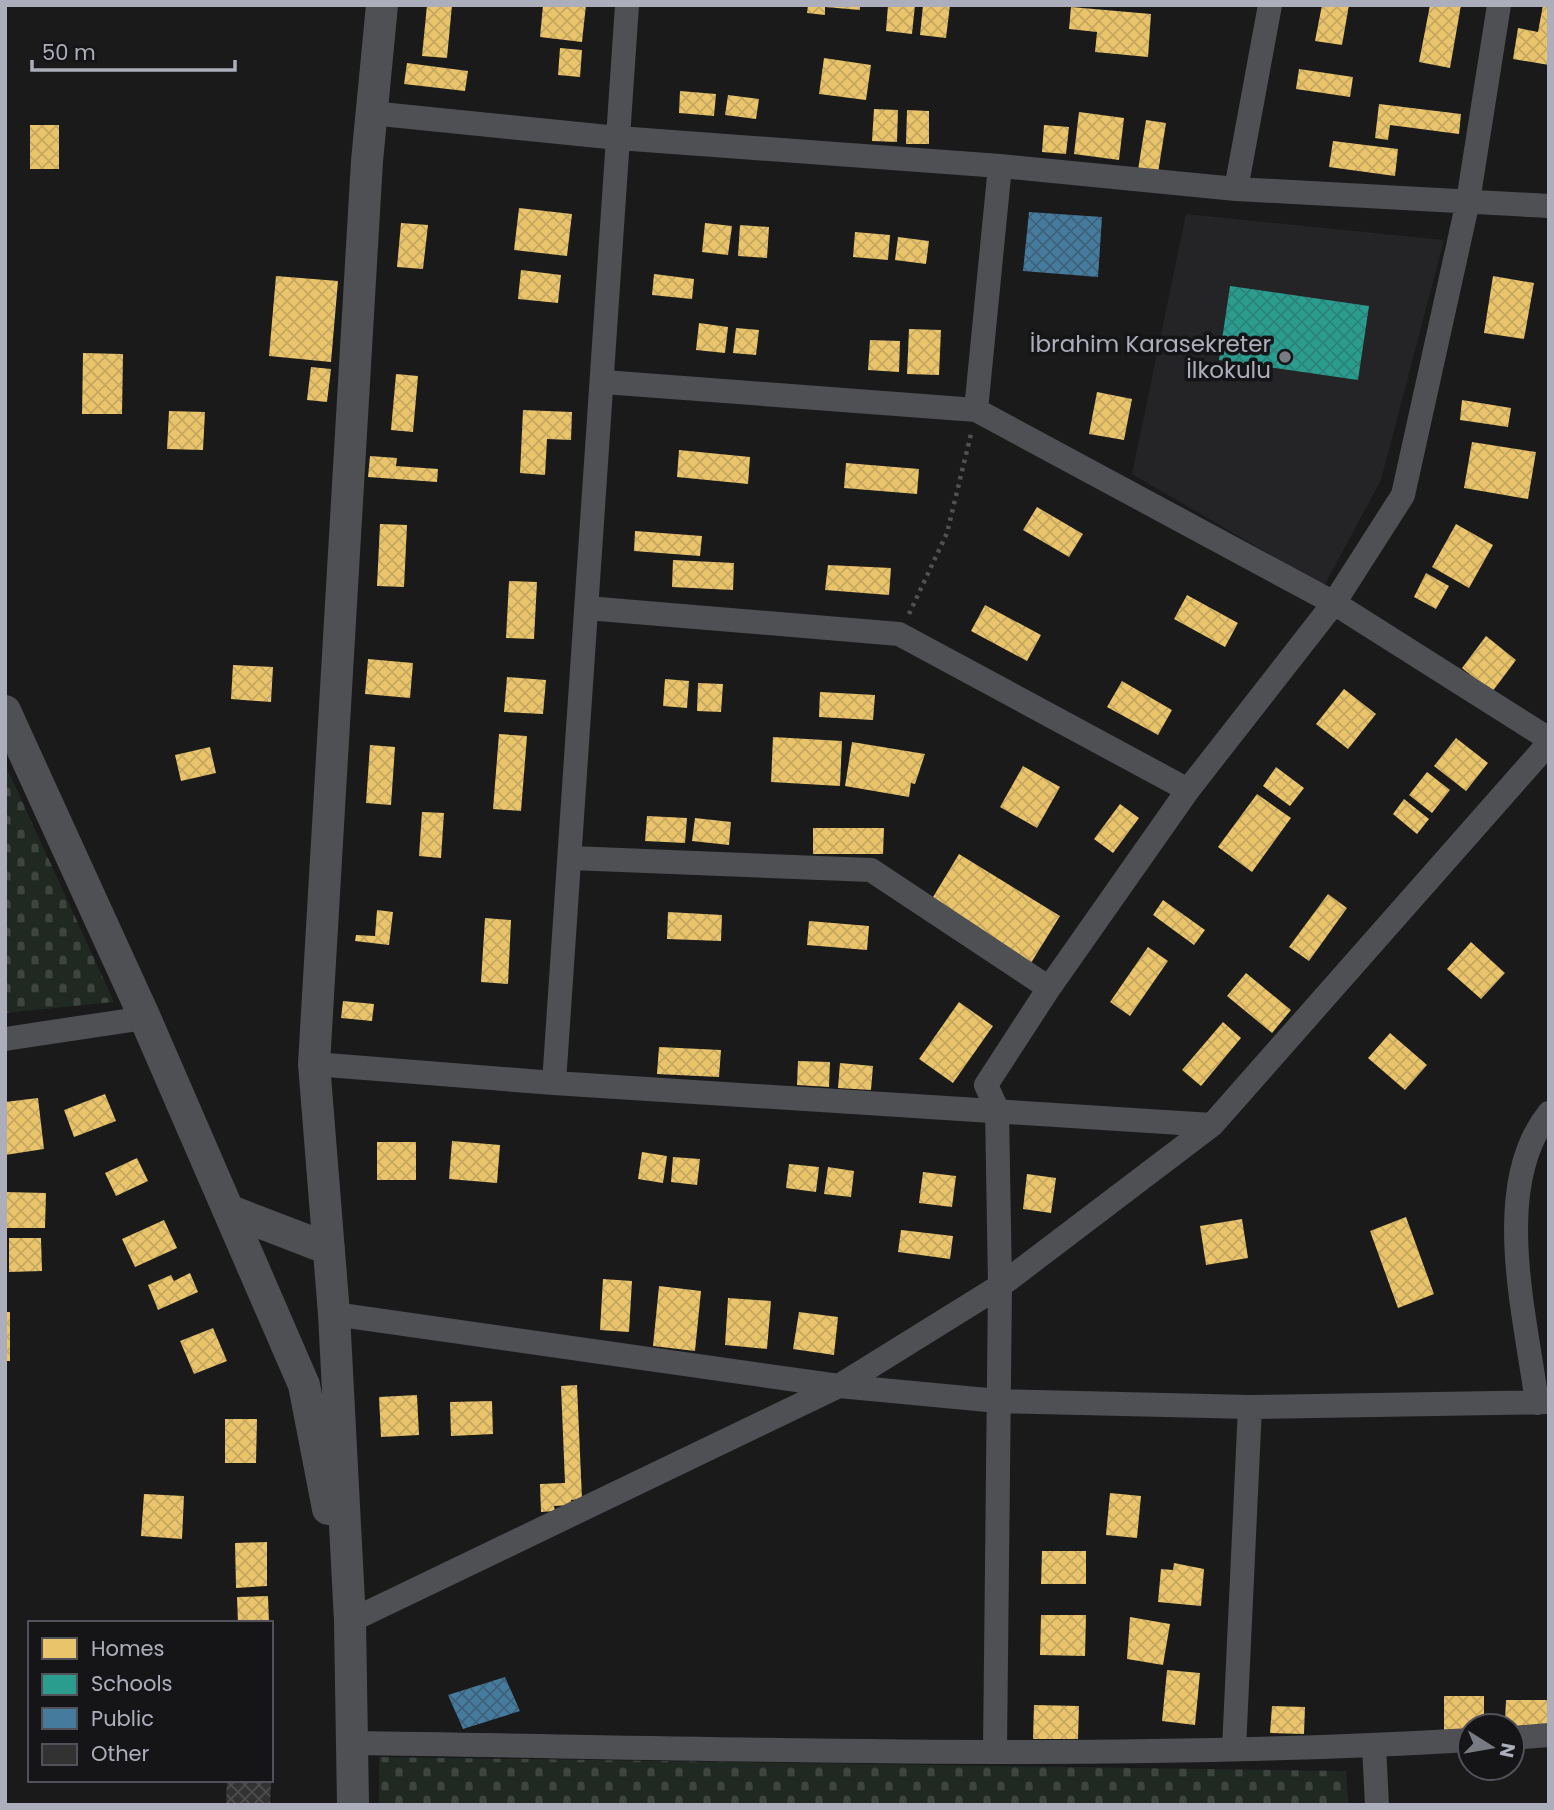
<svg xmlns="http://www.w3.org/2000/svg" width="1554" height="1810" font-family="Poppins,sans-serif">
  <defs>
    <pattern id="cemetery-stones" width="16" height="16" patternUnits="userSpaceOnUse" patternTransform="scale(1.75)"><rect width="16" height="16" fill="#202822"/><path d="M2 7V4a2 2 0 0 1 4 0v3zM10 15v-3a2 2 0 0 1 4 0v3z" fill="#3e4540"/></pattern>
    <pattern id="homes-cross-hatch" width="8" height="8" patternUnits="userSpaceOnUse" patternTransform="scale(1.75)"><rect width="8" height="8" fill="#e9c46a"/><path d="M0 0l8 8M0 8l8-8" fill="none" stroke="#c5a760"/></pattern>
    <pattern id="schools-cross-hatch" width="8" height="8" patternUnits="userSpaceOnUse" patternTransform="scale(1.75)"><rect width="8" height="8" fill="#2a9d8f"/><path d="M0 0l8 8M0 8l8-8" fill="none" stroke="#2c8379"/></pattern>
    <pattern id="public-cross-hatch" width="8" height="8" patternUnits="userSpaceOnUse" patternTransform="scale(1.75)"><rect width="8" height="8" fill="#457b9d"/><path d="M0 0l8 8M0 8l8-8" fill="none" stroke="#3f627a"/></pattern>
    <pattern id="building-cross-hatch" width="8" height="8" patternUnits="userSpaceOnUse" patternTransform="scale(1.75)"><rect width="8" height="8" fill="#323233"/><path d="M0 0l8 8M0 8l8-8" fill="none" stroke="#4d4d4f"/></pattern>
  </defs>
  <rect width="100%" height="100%" fill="#1a1a1b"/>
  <path fill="#242427" d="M1186,214L1444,240L1381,480L1324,586L1132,474Z"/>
  <path fill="url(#cemetery-stones)" d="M5,764L114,1002L5,1013Z
    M379,1757L1346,1771L1348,1805H379Z"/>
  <path fill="url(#homes-cross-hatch)" d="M427,5H452L447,58L422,56Z
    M543,5H586L582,42L540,37Z
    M808,5H860V10L825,7V15L807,13Z
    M888,5H915L912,34L886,31Z
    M923,5H950L946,38L920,35Z
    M1322,5H1349L1342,45L1315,41Z
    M1430,5H1461L1450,68L1419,62Z
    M1543,5H1549V65L1513,59L1518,28L1538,32Z
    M1071,7L1151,14L1148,57L1095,52L1097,32L1069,29Z
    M560,48L582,50L580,77L558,75Z
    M824,58L871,65L866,100L819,94Z
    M407,63L468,71L465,91L404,84Z
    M1299,69L1353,77L1350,97L1296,89Z
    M680,91L716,94L714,116L679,113Z
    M728,95L759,99L756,119L725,115Z
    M1379,104L1461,114L1459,134L1390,125L1388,140L1375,138Z
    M874,109L898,110L897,142L872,141Z
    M907,110L929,111V144H906Z
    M1079,112L1124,118L1119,160L1074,154Z
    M1146,120L1166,123L1157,179L1137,176Z
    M30,125H59V169H30Z
    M1044,125L1069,127L1066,154L1042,152Z
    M1333,141L1398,149L1395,176L1329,167Z
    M519,208L572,214L567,256L514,250Z
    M401,223L428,225L423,269L397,267Z
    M705,223L732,226L728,255L702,252Z
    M740,225L769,227L767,258L738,256Z
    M855,232L890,235L888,260L853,257Z
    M898,237L929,241L926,264L895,260Z
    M521,270L561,275L558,303L518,299Z
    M654,274L694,279L692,299L652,295Z
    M276,276L338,281L331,362L269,356Z
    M1493,276L1534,283L1524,339L1484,333Z
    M699,323L728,327L725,353L696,350Z
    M736,328L759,330L756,355L733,353Z
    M909,329L941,330L939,375L907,374Z
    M870,340L900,341L899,372L868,370Z
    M83,353L123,354L122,414H82Z
    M311,367L331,369L327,402L307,400Z
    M396,374L418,376L413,432L391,430Z
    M1097,392L1132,399L1124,440L1089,434Z
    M1462,400L1511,408L1508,427L1460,420Z
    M523,410L572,412L571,440L547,439L545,475L520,473Z
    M169,411L205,412L203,450L167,449Z
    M1472,442L1536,452L1528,499L1464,488Z
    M679,450L750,457L748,484L677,477Z
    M370,456L397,458L396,466L438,469L437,482L368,477Z
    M846,463L919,469L917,494L844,488Z
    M1037,507L1083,534L1069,557L1023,530Z
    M380,524L407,525L404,587L377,586Z
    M1456,524L1493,545L1469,588L1432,567Z
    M635,531L702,536L700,556L634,551Z
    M673,560L734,563L733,590L672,587Z
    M828,565L891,568L889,595L825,590Z
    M1426,573L1449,586L1436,609L1414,597Z
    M509,581L537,582L534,639L506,638Z
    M1187,595L1238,623L1225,647L1174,619Z
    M985,605L1041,635L1027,661L971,631Z
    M1486,636L1516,660L1492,692L1462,668Z
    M368,659L413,663L410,698L365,694Z
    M233,665L273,667L271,702L231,699Z
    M507,677L546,680L543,714L504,712Z
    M665,679L689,681L687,708L663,706Z
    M1122,681L1172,710L1158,735L1107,707Z
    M698,683L723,684L721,712L697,711Z
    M1344,689L1376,714L1348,749L1316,724Z
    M820,692L875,695L873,720L819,717Z
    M499,734L527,736L521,811L493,809Z
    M773,737L842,741L840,786L771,782Z
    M1456,738L1488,763L1466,791L1434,766Z
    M852,742L925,754L915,784L911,783L909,797L845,786Z
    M370,745L395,747L391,805L366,803Z
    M210,747L216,773L181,781L175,755Z
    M1023,766L1060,787L1037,828L1000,807Z
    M1276,767L1304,788L1290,806L1263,786Z
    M1427,772L1450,790L1432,813L1409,795Z
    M1257,794L1291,818L1252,872L1218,847Z
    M1404,799L1429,819L1417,834L1393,814Z
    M1120,804L1139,818L1113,853L1094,839Z
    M422,812L444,813L441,858L419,856Z
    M647,816L687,818L685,843L645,841Z
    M695,818L731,822L729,845L692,841Z
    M813,828H884L883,854H813Z
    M959,854L1060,916L1031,963L930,902Z
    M1328,894L1347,908L1309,961L1289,947Z
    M1163,900L1205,930L1194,945L1153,915Z
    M377,910L393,912L389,945L355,941L356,935L375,936Z
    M668,912L722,915L721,941L667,939Z
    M485,918L511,920L508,984L481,982Z
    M809,921L869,926L867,950L807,945Z
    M1471,942L1505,973L1481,999L1447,969Z
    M1148,947L1168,961L1130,1016L1110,1002Z
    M1246,973L1291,1010L1272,1033L1227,996Z
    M343,1001L374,1004L372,1021L341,1018Z
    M959,1002L993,1026L953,1083L919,1059Z
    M1223,1022L1241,1038L1201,1086L1182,1070Z
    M1390,1033L1427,1065L1405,1090L1368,1058Z
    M659,1047L721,1050L719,1077L657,1074Z
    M798,1061L830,1062L829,1087L797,1085Z
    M840,1063L873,1066L871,1090L838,1088Z
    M105,1094L116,1121L74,1137L64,1110Z
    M38,1098L44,1149L5,1155V1102Z
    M452,1141L500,1145L497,1183L449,1179Z
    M377,1142H416V1180H377Z
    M642,1152L667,1156L663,1183L638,1179Z
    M673,1157L700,1159L697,1185L671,1182Z
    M137,1158L148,1181L116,1196L105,1173Z
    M789,1164L819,1167L816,1192L786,1188Z
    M828,1167L854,1171L851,1197L824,1194Z
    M923,1172L956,1176L952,1207L919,1203Z
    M1027,1174L1056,1178L1051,1213L1023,1209Z
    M5,1192L46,1193L45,1228H5Z
    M1406,1217L1434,1294L1398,1308L1370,1231Z
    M1242,1219L1248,1258L1206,1265L1200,1226Z
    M164,1220L177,1248L135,1267L122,1239Z
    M901,1230L953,1236L950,1259L898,1252Z
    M9,1238H41L42,1271L9,1272Z
    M190,1273L198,1292L158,1310L148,1285L171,1275L174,1281Z
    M603,1279L632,1281L629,1332L600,1330Z
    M659,1286L701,1291L695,1351L653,1346Z
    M728,1298L771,1301L767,1349L725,1345Z
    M5,1312H10V1361H5Z
    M799,1312L838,1317L834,1355L793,1349Z
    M213,1328L227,1361L194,1374L180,1341Z
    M577,1385L582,1499L571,1500V1505L554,1506L555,1511L541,1512L540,1484L565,1483L561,1386Z
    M417,1395L419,1435L381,1437L379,1397Z
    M492,1401L493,1434L451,1436L450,1402Z
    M225,1419H257L256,1463H225Z
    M1110,1493L1141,1496L1137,1538L1106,1535Z
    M144,1494L184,1496L182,1539L141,1536Z
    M267,1542V1586L236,1588L235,1543Z
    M1042,1551H1086V1584H1041Z
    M1174,1563L1204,1569L1201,1606L1158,1602L1161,1569L1173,1570Z
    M268,1596L269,1623H238L237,1597Z
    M1041,1615H1086L1085,1656L1040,1655Z
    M1130,1617L1170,1624L1163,1665L1127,1659Z
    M1167,1670L1200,1673L1195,1725L1162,1721Z
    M1444,1696H1484V1726H1470V1732H1444Z
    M1506,1700H1549V1734L1510,1726V1720H1505Z
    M1034,1705L1079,1706L1078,1739H1033Z
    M1272,1706L1305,1707L1304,1734L1270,1733Z"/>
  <path fill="url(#schools-cross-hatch)" d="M1230,286L1369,306L1358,380L1219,360Z"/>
  <path fill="url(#public-cross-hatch)" d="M1029,212L1102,217L1098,277L1023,271Z
    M505,1677L520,1711L463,1729L448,1695Z"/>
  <path fill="url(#building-cross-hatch)" d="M227,1780H271L270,1805H226Z"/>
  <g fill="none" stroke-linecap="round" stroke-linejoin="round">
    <path stroke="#505155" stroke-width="4.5" stroke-dasharray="3.5 5" stroke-linecap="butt" d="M909,614L947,533L971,434"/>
    <path stroke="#4e5054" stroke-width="24" d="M371,113L618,138L1000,166L1236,189L1549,206
      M1236,189L1270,5
      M604,382L976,410L1334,603L1549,739
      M976,410L1000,166
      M587,608L899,634L1188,790
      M571,858L871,870L1049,988
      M5,1039L145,1018
      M314,1064L554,1083L1212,1125
      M554,1083L627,5
      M334,1314L839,1386L998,1401L1250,1407L1549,1402
      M1537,1403C1526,1317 1490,1186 1549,1113
      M350,1621L839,1386L1000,1286L1212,1125L1549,743
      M1512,1738L1549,1735
      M353,1743C725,1748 1099,1762 1470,1740
      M1374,1746L1377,1805
      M1234,1749L1250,1407
      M995,1751L1000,1286L997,1109L986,1085L1049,988L1188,790L1334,603L1403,495L1468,201L1499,5"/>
    <path stroke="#4e5054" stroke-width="32" d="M5,711L145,1018L304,1385L328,1509
      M228,1210L329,1249
      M353,1805L350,1621L334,1314L314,1064L367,161L382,5"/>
  </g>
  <circle fill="#797b83" stroke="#151417" stroke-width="2.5" cx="1285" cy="357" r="7"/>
  <g text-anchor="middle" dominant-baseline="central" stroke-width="7" stroke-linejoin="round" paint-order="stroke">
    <g font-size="23" fill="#acafbb" stroke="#151417" text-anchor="end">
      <text x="1271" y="344">İbrahim Karasekreter<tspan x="1271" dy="26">İlkokulu</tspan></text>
    </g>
  </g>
  <rect width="1554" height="1810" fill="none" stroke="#acafbb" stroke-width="14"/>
  <rect x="28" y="1621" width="245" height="161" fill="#151417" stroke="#515259" stroke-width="2"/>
  <rect x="42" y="1638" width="35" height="21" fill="#e9c46a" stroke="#515259" stroke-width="2"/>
  <text x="91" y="1656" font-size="21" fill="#acafbb">Homes</text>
  <rect x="42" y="1674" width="35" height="21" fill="#2a9d8f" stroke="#515259" stroke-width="2"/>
  <text x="91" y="1691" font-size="21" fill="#acafbb">Schools</text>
  <rect x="42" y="1708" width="35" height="21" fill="#457b9d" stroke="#515259" stroke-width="2"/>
  <text x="91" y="1726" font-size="21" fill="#acafbb">Public</text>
  <rect x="42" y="1744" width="35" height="21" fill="#323233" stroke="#515259" stroke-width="2"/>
  <text x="91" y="1761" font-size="21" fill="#acafbb">Other</text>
  <g transform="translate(1491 1747) rotate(101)"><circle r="33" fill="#151417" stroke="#515259" stroke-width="2"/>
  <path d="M0-5L12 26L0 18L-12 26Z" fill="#797b83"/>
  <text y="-10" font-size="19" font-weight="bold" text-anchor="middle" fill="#acafbb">N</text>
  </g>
  <path d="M32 60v10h203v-10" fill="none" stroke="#acafbb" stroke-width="3.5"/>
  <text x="42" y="60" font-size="21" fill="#acafbb" stroke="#151417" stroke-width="5" paint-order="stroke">50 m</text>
</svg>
